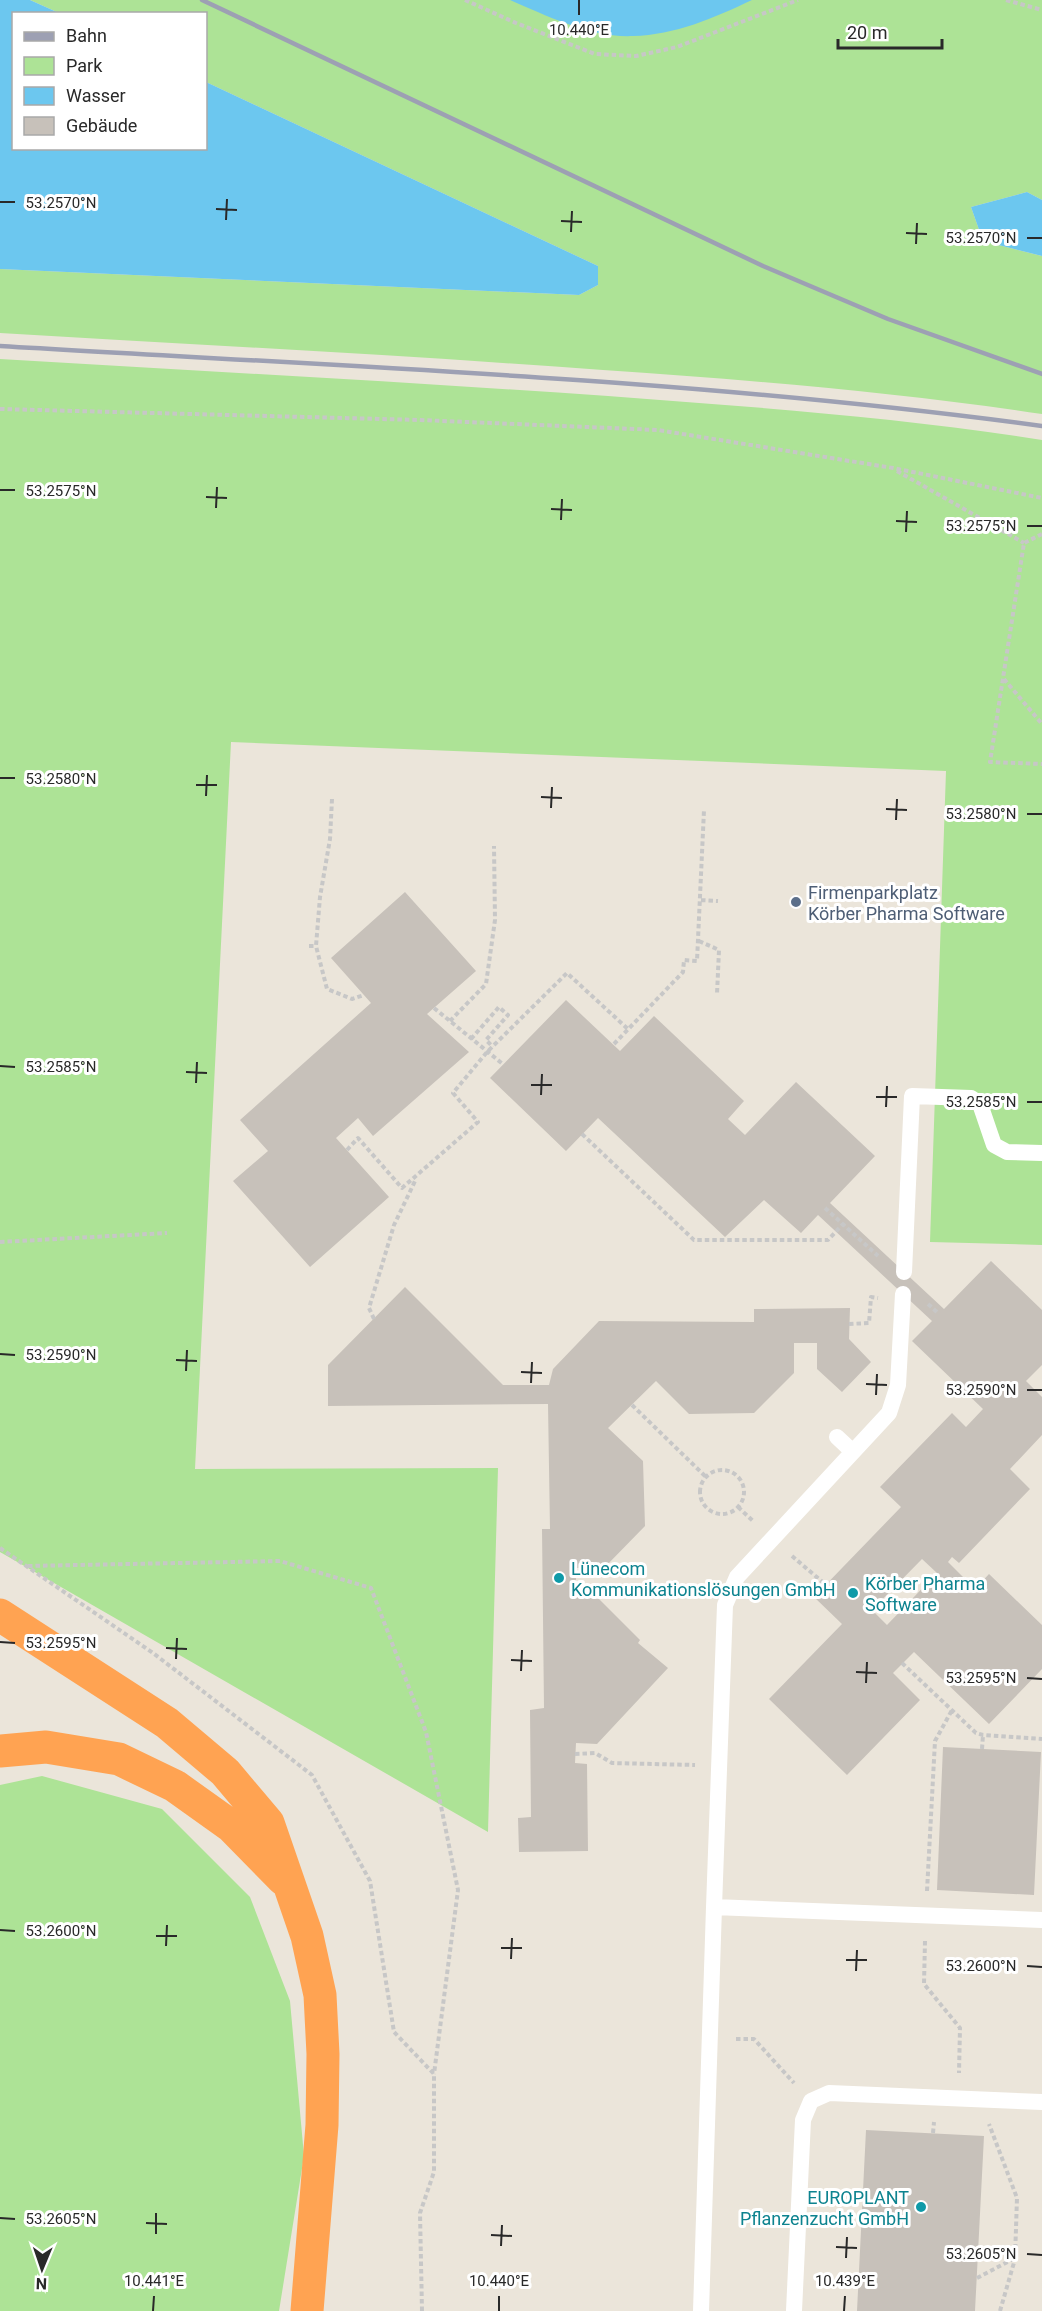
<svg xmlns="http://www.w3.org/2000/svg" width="1042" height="2311" font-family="Roboto,sans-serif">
  <rect width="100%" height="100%" fill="#ebe5da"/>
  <path fill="#ade396" d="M30,0H1042V200L1027,192L971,207L983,241L1042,256V414C896,392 750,380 603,370C402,355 201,345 0,333V269L579,295L598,285V266L206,82V14L59,13Z
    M0,359C203,371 406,382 608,396C753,407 898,417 1042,440V1245L930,1242L946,771L231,742L195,1469L498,1468L488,1832L0,1552Z
    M42,1776L162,1809L250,1897L290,2001L304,2156L279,2311H0V1785Z"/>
  <path fill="#6cc7ef" d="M0,0H30L59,13L14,14V148H206V82L598,266V285L579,295L0,269Z
    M510,0H752C714,18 675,35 633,36C592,38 547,16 510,0Z
    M1027,192L1042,200V256L983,241L971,207Z"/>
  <path fill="#c7c1ba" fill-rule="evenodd" d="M405,892L476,971L427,1014L469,1052L373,1136L358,1118L336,1138L389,1197L310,1267L233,1181L268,1151L240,1120L371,1003L331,958Z
    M566,1000L620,1051L654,1016L744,1101L728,1119L745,1135L796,1082L875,1156L830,1203L944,1309L991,1261L1042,1310V1365L1026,1381L1042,1397V1435L1010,1469L1030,1489L959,1563L952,1557L948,1562L975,1589L989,1574L1042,1625V1669L989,1724L914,1652L893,1673L920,1700L847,1775L769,1699L842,1624L814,1597L901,1507L880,1487L952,1413L966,1427L983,1409L912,1341L932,1321L818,1215L801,1233L764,1200L725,1237L598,1118L566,1151L490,1078ZM922,1559L937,1573L887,1625L872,1610Z
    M405,1287L503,1385H549L553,1369L599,1321L754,1322V1309L850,1308L849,1339L871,1362L842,1392L817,1369V1343H794V1373L754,1413L689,1414L656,1381L608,1428L643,1461L645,1526L605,1567L576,1568V1587H587L640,1640L638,1643L668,1668L597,1744L576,1743L575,1763L587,1764L588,1851L519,1852L518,1818L531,1817L530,1710L544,1708L542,1529H550L548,1404L328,1406V1365Z
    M943,1747L1041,1752L1034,1895L937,1890Z
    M866,2130L984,2136L975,2311H857Z"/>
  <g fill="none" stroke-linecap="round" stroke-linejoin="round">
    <path stroke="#c7c7c7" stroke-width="4" stroke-dasharray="4.5 3" stroke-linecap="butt" d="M465,0L516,23L595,54L636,56L677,47L798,0
      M1006,0L1042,10
      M0,409L420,420L658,430L893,468L1042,498
      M897,471L1024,543
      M1042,534L1024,543L990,762L1042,764
      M1004,679L1042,724
      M332,799L330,839L320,897L316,946L327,989L352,999L364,995
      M701,900L718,901
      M699,941L719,950L717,994
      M309,946H316
      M434,1008L504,1065
      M450,1021L486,984L495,920L494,846
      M471,1039L499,1007L508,1015L486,1040L493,1047
      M614,1044L683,972L684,960L697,961L704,810
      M582,1134L694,1240H828L843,1224
      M347,1150L358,1138L402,1188L478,1122L453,1093L487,1052L567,973L629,1030
      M825,1208L878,1256
      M0,1242L167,1233
      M928,1304L939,1314
      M374,1319L369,1308L394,1225L416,1179
      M849,1324L869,1323L871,1297L878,1298
      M632,1405L705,1476
      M700 1492a22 22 0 1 1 44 0a22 22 0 1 1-44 0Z
      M738,1507L753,1521
      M0,1548L153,1653L312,1775L370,1881L394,2032L434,2074V2172L420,2213L422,2311
      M792,1556L826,1585
      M28,1566L280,1561L371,1588L426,1732L458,1890L434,2074
      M902,1663L976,1733L983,1735L1042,1739
      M982,1749L983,1735
      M575,1754L595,1753L612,1763L695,1765
      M927,1891L935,1741L952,1710
      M925,1941L924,1984L960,2028L959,2073
      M736,2039H754L794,2083
      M933,2133L934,2122
      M977,2278L1015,2258L1017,2198L989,2124
      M1000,2311L1015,2259"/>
    <path stroke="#fff" stroke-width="16" d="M904,1272L912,1096L971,1098L980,1104L994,1145L1007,1152L1042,1153
      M903,1294L898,1385L889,1413L737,1577L725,1605L714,1907L1042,1920
      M837,1437L853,1452
      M701,2311L714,1907
      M794,2311L803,2120L811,2101L829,2093L1042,2102"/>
    <path stroke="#ffa352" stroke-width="33" d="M0,1615L167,1723L225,1772L268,1823L307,1936L320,1995L323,2054L322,2125L307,2311
      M0,1751L46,1747L119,1759L175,1786L231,1826L283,1879"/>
    <path stroke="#9da0b3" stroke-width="4.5" d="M202,0L763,266L888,319L1042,374
      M0,346C348,367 697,379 1042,426"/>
  </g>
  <path fill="none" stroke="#292929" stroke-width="2" d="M579,15V0M0,202H15M216,209L237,210M226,220L227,199M561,221L582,222M571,232L572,211M906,233L927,234M1027,238H1042M916,244L917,223M0,490H15M206,497L227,498M216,508L217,487M551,509L572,510M561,520L562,499M896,521L917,522M1027,526H1042M906,532L907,511M0,778H15M196,785H217M206,796L207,775M541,797L562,798M551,808L552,787M886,809L907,810M1027,814H1042M896,820L897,799M0,1066L15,1067M186,1072L207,1073M196,1083L197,1062M531,1085H552M541,1095L542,1074M876,1097H897M1027,1102H1042M886,1107L887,1086M0,1354L15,1355M176,1360L197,1361M186,1371L187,1350M521,1372L542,1373M531,1383L532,1362M866,1384L887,1385M1027,1390H1042M876,1395L877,1374M0,1642L15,1643M166,1648L187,1649M176,1659L177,1638M511,1660L532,1661M521,1671L522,1650M856,1672L877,1673M1027,1678L1042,1679M866,1683L867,1662M0,1930L15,1931M156,1936H177M166,1946L167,1925M501,1948H522M511,1959L512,1938M846,1960H867M1027,1966L1042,1967M856,1971L857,1950M0,2218L15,2219M146,2223L167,2224M156,2234V2213M491,2235L512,2236M501,2246L502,2225M836,2247L857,2248M1027,2254L1042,2255M846,2258L847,2237M153,2311L154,2296M499,2311V2296M844,2311L845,2296"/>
  <circle fill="#5c6f8a" stroke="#fff" stroke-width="2" cx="796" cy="902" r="6"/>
  <g fill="#0f9aa8" stroke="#fff" stroke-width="2">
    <circle cx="559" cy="1578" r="6"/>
    <circle cx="853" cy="1593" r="6"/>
    <circle cx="921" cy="2207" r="6"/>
  </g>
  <g text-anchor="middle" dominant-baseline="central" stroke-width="6" stroke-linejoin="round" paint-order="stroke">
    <g font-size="18" fill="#4e5e75" stroke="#fff" text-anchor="start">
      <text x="808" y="892">Firmenparkplatz<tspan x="808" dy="21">Körber Pharma Software</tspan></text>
    </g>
    <g font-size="18" fill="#0d838f" stroke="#fff" text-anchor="start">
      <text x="571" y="1568">Lünecom<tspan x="571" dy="21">Kommunikationslösungen GmbH</tspan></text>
      <text x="865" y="1583">Körber Pharma<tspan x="865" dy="21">Software</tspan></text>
      <text x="909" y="2197" text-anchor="end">EUROPLANT<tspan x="909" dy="21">Pflanzenzucht GmbH</tspan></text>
    </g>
  </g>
  <g font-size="15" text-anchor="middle" fill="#292929" stroke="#fff" stroke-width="6" stroke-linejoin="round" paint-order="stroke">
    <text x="579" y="35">10.440°E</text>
    <text x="61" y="208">53.2570°N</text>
    <text x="981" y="243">53.2570°N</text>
    <text x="61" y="496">53.2575°N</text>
    <text x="981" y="531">53.2575°N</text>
    <text x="61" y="784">53.2580°N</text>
    <text x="981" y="819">53.2580°N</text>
    <text x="61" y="1072">53.2585°N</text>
    <text x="981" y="1107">53.2585°N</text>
    <text x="61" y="1360">53.2590°N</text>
    <text x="981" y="1395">53.2590°N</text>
    <text x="61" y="1648">53.2595°N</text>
    <text x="981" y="1683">53.2595°N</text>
    <text x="61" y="1936">53.2600°N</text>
    <text x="981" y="1971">53.2600°N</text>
    <text x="61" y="2224">53.2605°N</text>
    <text x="981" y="2259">53.2605°N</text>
    <text x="154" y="2286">10.441°E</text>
    <text x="499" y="2286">10.440°E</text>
    <text x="845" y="2286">10.439°E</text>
  </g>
  <rect x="12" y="12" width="195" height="138" fill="#ffffff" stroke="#a9a9a9" stroke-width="1.5"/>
  <rect x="24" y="32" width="30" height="9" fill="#9da0b3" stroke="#a9a9a9" stroke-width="1.5"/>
  <text x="66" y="42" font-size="18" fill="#292929">Bahn</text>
  <rect x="24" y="57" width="30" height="18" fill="#ade396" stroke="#a9a9a9" stroke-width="1.5"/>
  <text x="66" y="72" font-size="18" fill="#292929">Park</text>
  <rect x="24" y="87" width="30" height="18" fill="#6cc7ef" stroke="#a9a9a9" stroke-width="1.5"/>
  <text x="66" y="102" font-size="18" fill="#292929">Wasser</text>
  <rect x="24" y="117" width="30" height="18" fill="#c7c1ba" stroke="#a9a9a9" stroke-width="1.5"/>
  <text x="66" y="132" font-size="18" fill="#292929">Gebäude</text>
  <g transform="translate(42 2269) rotate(182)" stroke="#ffffff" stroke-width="4.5" paint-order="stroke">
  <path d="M0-4.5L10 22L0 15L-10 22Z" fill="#292929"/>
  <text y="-9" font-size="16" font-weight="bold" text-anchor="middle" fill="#292929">N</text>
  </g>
  <path d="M838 39v9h104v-9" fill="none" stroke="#292929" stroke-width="3"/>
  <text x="847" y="39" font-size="18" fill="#292929" stroke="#ffffff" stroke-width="4.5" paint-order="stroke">20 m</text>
</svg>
